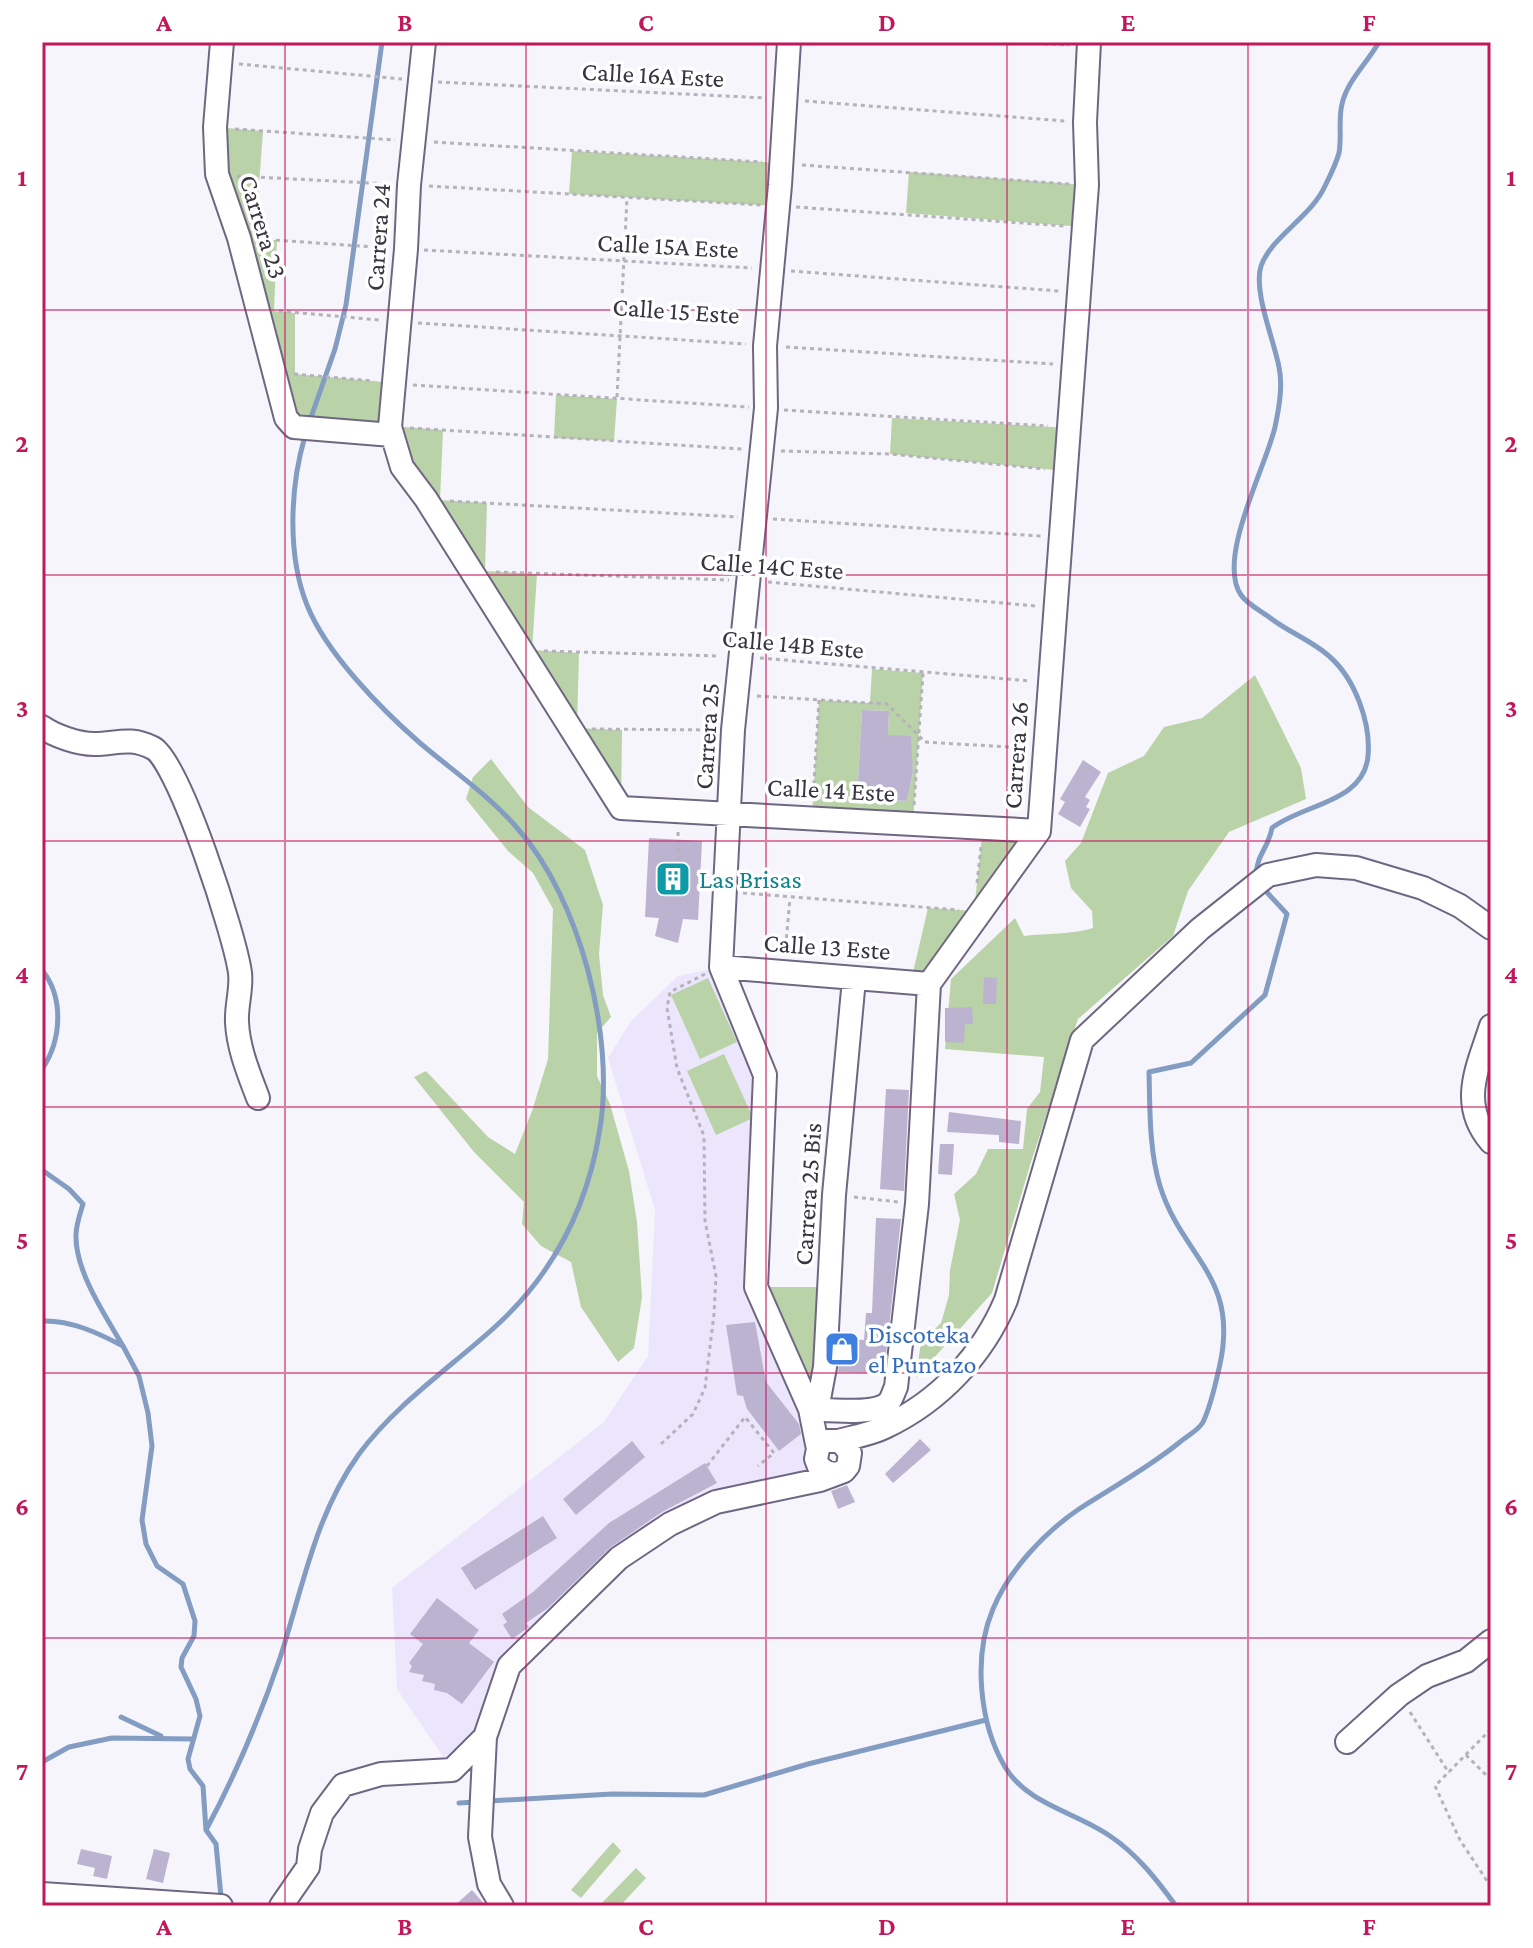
<svg xmlns="http://www.w3.org/2000/svg" width="1533" height="1948" font-family="'Crimson Pro',serif">
  <rect width="100%" height="100%" fill="#f6f5fb"/>
  <path fill="#ece6fc" d="M721,967L765,1075L756,1287L826,1472L670,1524L509,1666L485,1737L452,1770L397,1689L392,1588L604,1422L648,1356L655,1210L608,1058L631,1021L678,976Z"/>
  <path fill="#bad2a8" fill-rule="evenodd" d="M215,127L263,131L255,239L277,240L274,311L295,313V374L395,383L391,426L443,430L440,500L487,503L485,571L537,574L532,650L579,653L577,728L622,730L621,808L392,435L294,427Z
    M572,151L781,163L776,206L569,194Z
    M909,172L1087,185L1083,227L906,213Z
    M556,395L617,399L614,441L554,438Z
    M892,418L1069,428L1066,471L890,454Z
    M872,669L923,673L913,823L812,816L819,700L870,703ZM862,710L889,711L888,735L910,743L913,772L907,801L857,798Z
    M1255,675L1301,768L1306,799L1229,832L1188,891L1173,936L1078,1019L1031,1162L992,1293L916,1378L921,1342L941,1323L949,1295L950,1270L960,1220L954,1194L976,1174L988,1149H1023L1027,1109L1040,1092L1044,1057L945,1049L951,979L1015,918L1024,936C1048,933 1070,935 1093,928L1092,911L1071,888L1065,861L1081,843L1108,773L1144,756L1164,727L1202,718Z
    M491,759L528,807L585,850L603,905L599,954L603,995L611,1017L597,1033V1076L610,1104L629,1171L637,1222L642,1297L634,1348L618,1362L581,1307L571,1262L541,1246L522,1224L524,1202L474,1152L414,1077L426,1071L488,1137L515,1154L532,1111L548,1059L553,909L533,873L508,851L466,799L473,777Z
    M983,827L1039,831L936,975L911,981L928,908L974,911Z
    M708,978L737,1042L700,1059L671,995Z
    M724,1054L753,1118L716,1135L687,1071Z
    M756,1287H829L819,1399Z
    M613,1842L621,1851L581,1898L571,1890Z
    M636,1868L646,1878L620,1906H599Z"/>
  <g fill="none" stroke-linecap="round" stroke-linejoin="round">
    <path stroke="#839cc2" stroke-width="5" d="M309,423L335,349L346,305L382,42
      M1256,875C1257,854 1268,849 1272,828C1302,804 1364,803 1368,756C1371,723 1355,679 1330,657C1313,641 1288,632 1269,617C1261,611 1247,604 1241,595C1216,559 1266,467 1275,427C1279,408 1283,386 1279,367C1274,340 1253,291 1261,266C1272,236 1311,217 1325,186C1330,176 1336,164 1339,153C1342,137 1338,120 1342,104C1347,81 1368,62 1379,42
      M42,970C64,997 62,1040 42,1069
      M42,1170L69,1189L83,1204C80,1214 76,1225 76,1235C75,1271 105,1315 123,1346
      M42,1321C71,1320 98,1333 123,1346L139,1376L148,1413L152,1446L142,1520L146,1544L157,1566L183,1584L195,1621L194,1636L182,1658L181,1667L196,1699L200,1716L188,1759L190,1769L203,1786L206,1830L216,1844L221,1897
      M121,1717L161,1736
      M42,1762L69,1747L112,1738L192,1739
      M489,1801L612,1794L704,1795L808,1764L986,1720
      M459,1803L475,1802
      M206,1830C236,1774 260,1717 280,1658C303,1587 315,1515 359,1454C397,1403 450,1368 496,1326C554,1273 588,1206 600,1128C615,1036 580,899 518,829C490,796 453,771 420,743C381,709 326,653 307,605C287,555 290,487 305,436
      M1176,1906C1157,1880 1137,1854 1110,1836C1076,1812 1028,1805 1005,1767C979,1723 973,1656 993,1609C1009,1570 1045,1532 1079,1509C1113,1487 1148,1468 1180,1442C1187,1436 1199,1430 1203,1422C1211,1406 1216,1382 1220,1364C1239,1276 1182,1257 1160,1186C1149,1150 1150,1109 1149,1072L1191,1063L1265,995L1287,914L1262,887"/>
  </g>
  <path fill="#bcb3d0" d="M862,710L889,711L888,735L911,736L913,772L907,801L857,798Z
    M1083,760L1101,772L1085,797L1090,800L1086,807L1090,809L1080,827L1058,814L1065,802L1060,799Z
    M649,838L702,841L698,920L683,919L678,943L655,936L659,918L645,917Z
    M984,977L997,978L996,1004H983Z
    M972,1007L973,1024H965L964,1043L945,1042V1008Z
    M886,1089L909,1090L904,1191L880,1189Z
    M949,1112L1021,1121L1019,1144L999,1142V1135L947,1132Z
    M940,1144H954L952,1175L938,1174Z
    M876,1218L901,1219L884,1373L838,1372L841,1338L864,1340L866,1313H872Z
    M755,1322L766,1382L799,1424L801,1434L779,1451L747,1409L743,1396L737,1395L726,1325Z
    M920,1439L931,1450L893,1483L885,1474Z
    M632,1441L645,1457L576,1515L563,1499Z
    M705,1463L717,1483L662,1512L611,1547L548,1608L526,1623L529,1627L512,1639L503,1625L507,1622L502,1614L533,1592L609,1523Z
    M847,1485L855,1502L838,1509L831,1491Z
    M543,1516L557,1538L475,1590L461,1568Z
    M437,1598L479,1630L469,1643L494,1662L462,1704L447,1693L434,1690L435,1684L422,1681L424,1675L409,1672L412,1666L409,1663L423,1644L410,1634Z
    M81,1849L112,1856L107,1879L93,1876L95,1868L77,1864Z
    M154,1849L170,1853L163,1883L146,1879Z
    M472,1890L486,1906H454Z"/>
  <g fill="none" stroke-linecap="round" stroke-linejoin="round">
    <defs>
      <path id="minor" d="M222,42L215,127L217,174L239,238L286,418L294,427L392,435
        M424,42L409,185L406,249L390,427L402,467L426,499L621,808L1039,831
        M789,42L780,185L765,346L766,408L733,730L721,967L765,1075L756,1287L810,1409L818,1449L816,1459L819,1467L826,1472L834,1474
        M42,727C55,736 78,744 94,744C117,744 129,736 153,748C179,761 236,939 240,973C242,989 236,1006 237,1022C238,1048 249,1074 258,1098
        M721,967L929,984
        M1491,1026C1478,1067 1458,1104 1491,1142
        M810,1409C828,1410 872,1415 887,1404C892,1400 893,1393 896,1387L917,1204L929,984L1039,831L1087,185L1085,122L1089,42
        M810,1409L819,1399L825,1367L834,1195L854,979
        M838,1441C853,1437 871,1434 885,1427C940,1401 983,1355 1006,1300L1082,1040L1200,929L1268,875L1316,865L1356,868L1423,888L1460,906L1491,928
        M1347,1742L1399,1695L1427,1676L1466,1661L1491,1641
        M42,1894L221,1906
        M281,1906L308,1867L310,1849L322,1813L343,1785L381,1774L452,1770L485,1737
        M502,1906L489,1884L480,1837L485,1737L509,1666L619,1558L670,1524L716,1502L820,1480L844,1471L848,1466L850,1453L843,1444L838,1441H827"/>
    </defs>
    <use href="#minor" stroke="#6f6781" stroke-width="26"/>
    <path stroke="#b4b2ba" stroke-width="3" stroke-dasharray="4 4" stroke-linecap="butt" d="M1012,42L1069,45
      M239,64L402,79
      M438,82L766,98
      M805,101L1065,121
      M235,129L395,140
      M434,142L762,162
      M802,165L1069,184
      M237,176L389,184
      M429,186L761,205
      M796,207L1064,226
      M260,239L388,248
      M424,250L752,268
      M791,271L1059,291
      M279,311L379,320
      M418,323L746,344
      M786,347L1053,364
      M294,374L374,381
      M413,385L749,407
      M617,397L627,198
      M784,410L1048,426
      M410,428L742,449
      M781,451L890,454L1045,469
      M450,501L738,517
      M773,519L1041,536
      M496,572L729,580
      M768,582L1036,606
      M544,651L720,656
      M760,658L1031,681
      M757,696L887,704L925,742L1025,748
      M592,729L713,730
      M813,800L819,700
      M914,805L923,673
      M678,832L680,892
      M977,883L981,847
      M743,893L959,910
      M785,954L790,898
      M854,1197L898,1202
      M661,1444L693,1414L705,1388L714,1314L716,1276L705,1221L704,1136L677,1068L667,1008L670,992L705,974
      M707,1466L745,1417L774,1453L758,1466
      M1410,1712L1449,1773
      M1491,1729L1435,1786L1460,1840L1491,1887
      M1466,1755L1491,1780"/>
    <use href="#minor" stroke="#fff" stroke-width="22"/>
  </g>
  <path fill="none" stroke="#c2185b" stroke-width="2" stroke-opacity="0.55" d="M285,42V1906M526,42V1906M766,42V1906M1007,42V1906M1248,42V1906M42,310H1491M42,575H1491M42,841H1491M42,1107H1491M42,1373H1491M42,1638H1491"/>
  <defs>
    <symbol id="building-square" viewBox="-11 -11 22 22"><rect x="-9" y="-9" width="18" height="18" rx="4" fill="#0f9aa8" stroke="#fff"/><path d="M-4-6H4V6H1V3H-1V6H-4ZM-2.5-4.3h1.7v1.8h-1.7ZM.8-4.3h1.7v1.8H.8ZM-2.5-1h1.7V.8h-1.7ZM.8-1h1.7V.8H.8Z" fill="#fff"/></symbol>
    <symbol id="shop-square" viewBox="-11 -11 22 22"><rect x="-9" y="-9" width="18" height="18" rx="4" fill="#3f7fe0" stroke="#fff"/><path d="M-5-2.5h2.3a2.7 3.5 0 0 1 5.4 0H5L5.5 6h-11ZM-1.5-2.5h3a1.5 2.3 0 0 0-3 0Z" fill="#fff"/></symbol>
  </defs>
  <g fill-rule="evenodd">
    <use href="#building-square" x="653" y="859" width="40" height="40"/>
    <use href="#shop-square" x="822" y="1329" width="40" height="40"/>
  </g>
  <g text-anchor="middle" dominant-baseline="central" stroke-width="7" stroke-linejoin="round" paint-order="stroke">
    <g font-size="26" fill="#383440" stroke="#fff">
      <text transform="translate(653 75) rotate(3)">Calle 16A Este</text>
      <text transform="translate(263 227) rotate(73)">Carrera 23</text>
      <text transform="translate(378 237) rotate(-86)">Carrera 24</text>
      <text transform="translate(668 246) rotate(3)">Calle 15A Este</text>
      <text transform="translate(676 311) rotate(4)">Calle 15 Este</text>
      <text transform="translate(772 566) rotate(4)">Calle 14C Este</text>
      <text transform="translate(793 644) rotate(5)">Calle 14B Este</text>
      <text transform="translate(707 736) rotate(-86)">Carrera 25</text>
      <text transform="translate(1016 755) rotate(-86)">Carrera 26</text>
      <text transform="translate(831 790) rotate(3)">Calle 14 Este</text>
      <text transform="translate(827 947) rotate(4)">Calle 13 Este</text>
      <text transform="translate(808 1194) rotate(-86)">Carrera 25 Bis</text>
    </g>
    <g font-size="26" fill="#0d838f" stroke="#fff" text-anchor="start">
      <text x="699" y="879">Las Brisas</text>
    </g>
    <g font-size="26" fill="#366cbe" stroke="#fff" text-anchor="start">
      <text x="868" y="1334">Discoteka<tspan x="868" dy="30">el Puntazo</tspan></text>
    </g>
  </g>
  <rect width="1533" height="1948" fill="none" stroke="#ffffff" stroke-width="88"/>
  <rect x="44" y="44" width="1445" height="1860" fill="none" stroke="#c2185b" stroke-width="3"/>
  <g font-size="26" text-anchor="middle" font-weight="bold" fill="#c2185b">
    <text x="164" y="31">A</text>
    <text x="405" y="31">B</text>
    <text x="646" y="31">C</text>
    <text x="887" y="31">D</text>
    <text x="1128" y="31">E</text>
    <text x="1369" y="31">F</text>
    <text x="22" y="186">1</text>
    <text x="1511" y="186">1</text>
    <text x="22" y="452">2</text>
    <text x="1511" y="452">2</text>
    <text x="22" y="717">3</text>
    <text x="1511" y="717">3</text>
    <text x="22" y="983">4</text>
    <text x="1511" y="983">4</text>
    <text x="22" y="1249">5</text>
    <text x="1511" y="1249">5</text>
    <text x="22" y="1515">6</text>
    <text x="1511" y="1515">6</text>
    <text x="22" y="1780">7</text>
    <text x="1511" y="1780">7</text>
    <text x="164" y="1935">A</text>
    <text x="405" y="1935">B</text>
    <text x="646" y="1935">C</text>
    <text x="887" y="1935">D</text>
    <text x="1128" y="1935">E</text>
    <text x="1369" y="1935">F</text>
  </g>
</svg>
